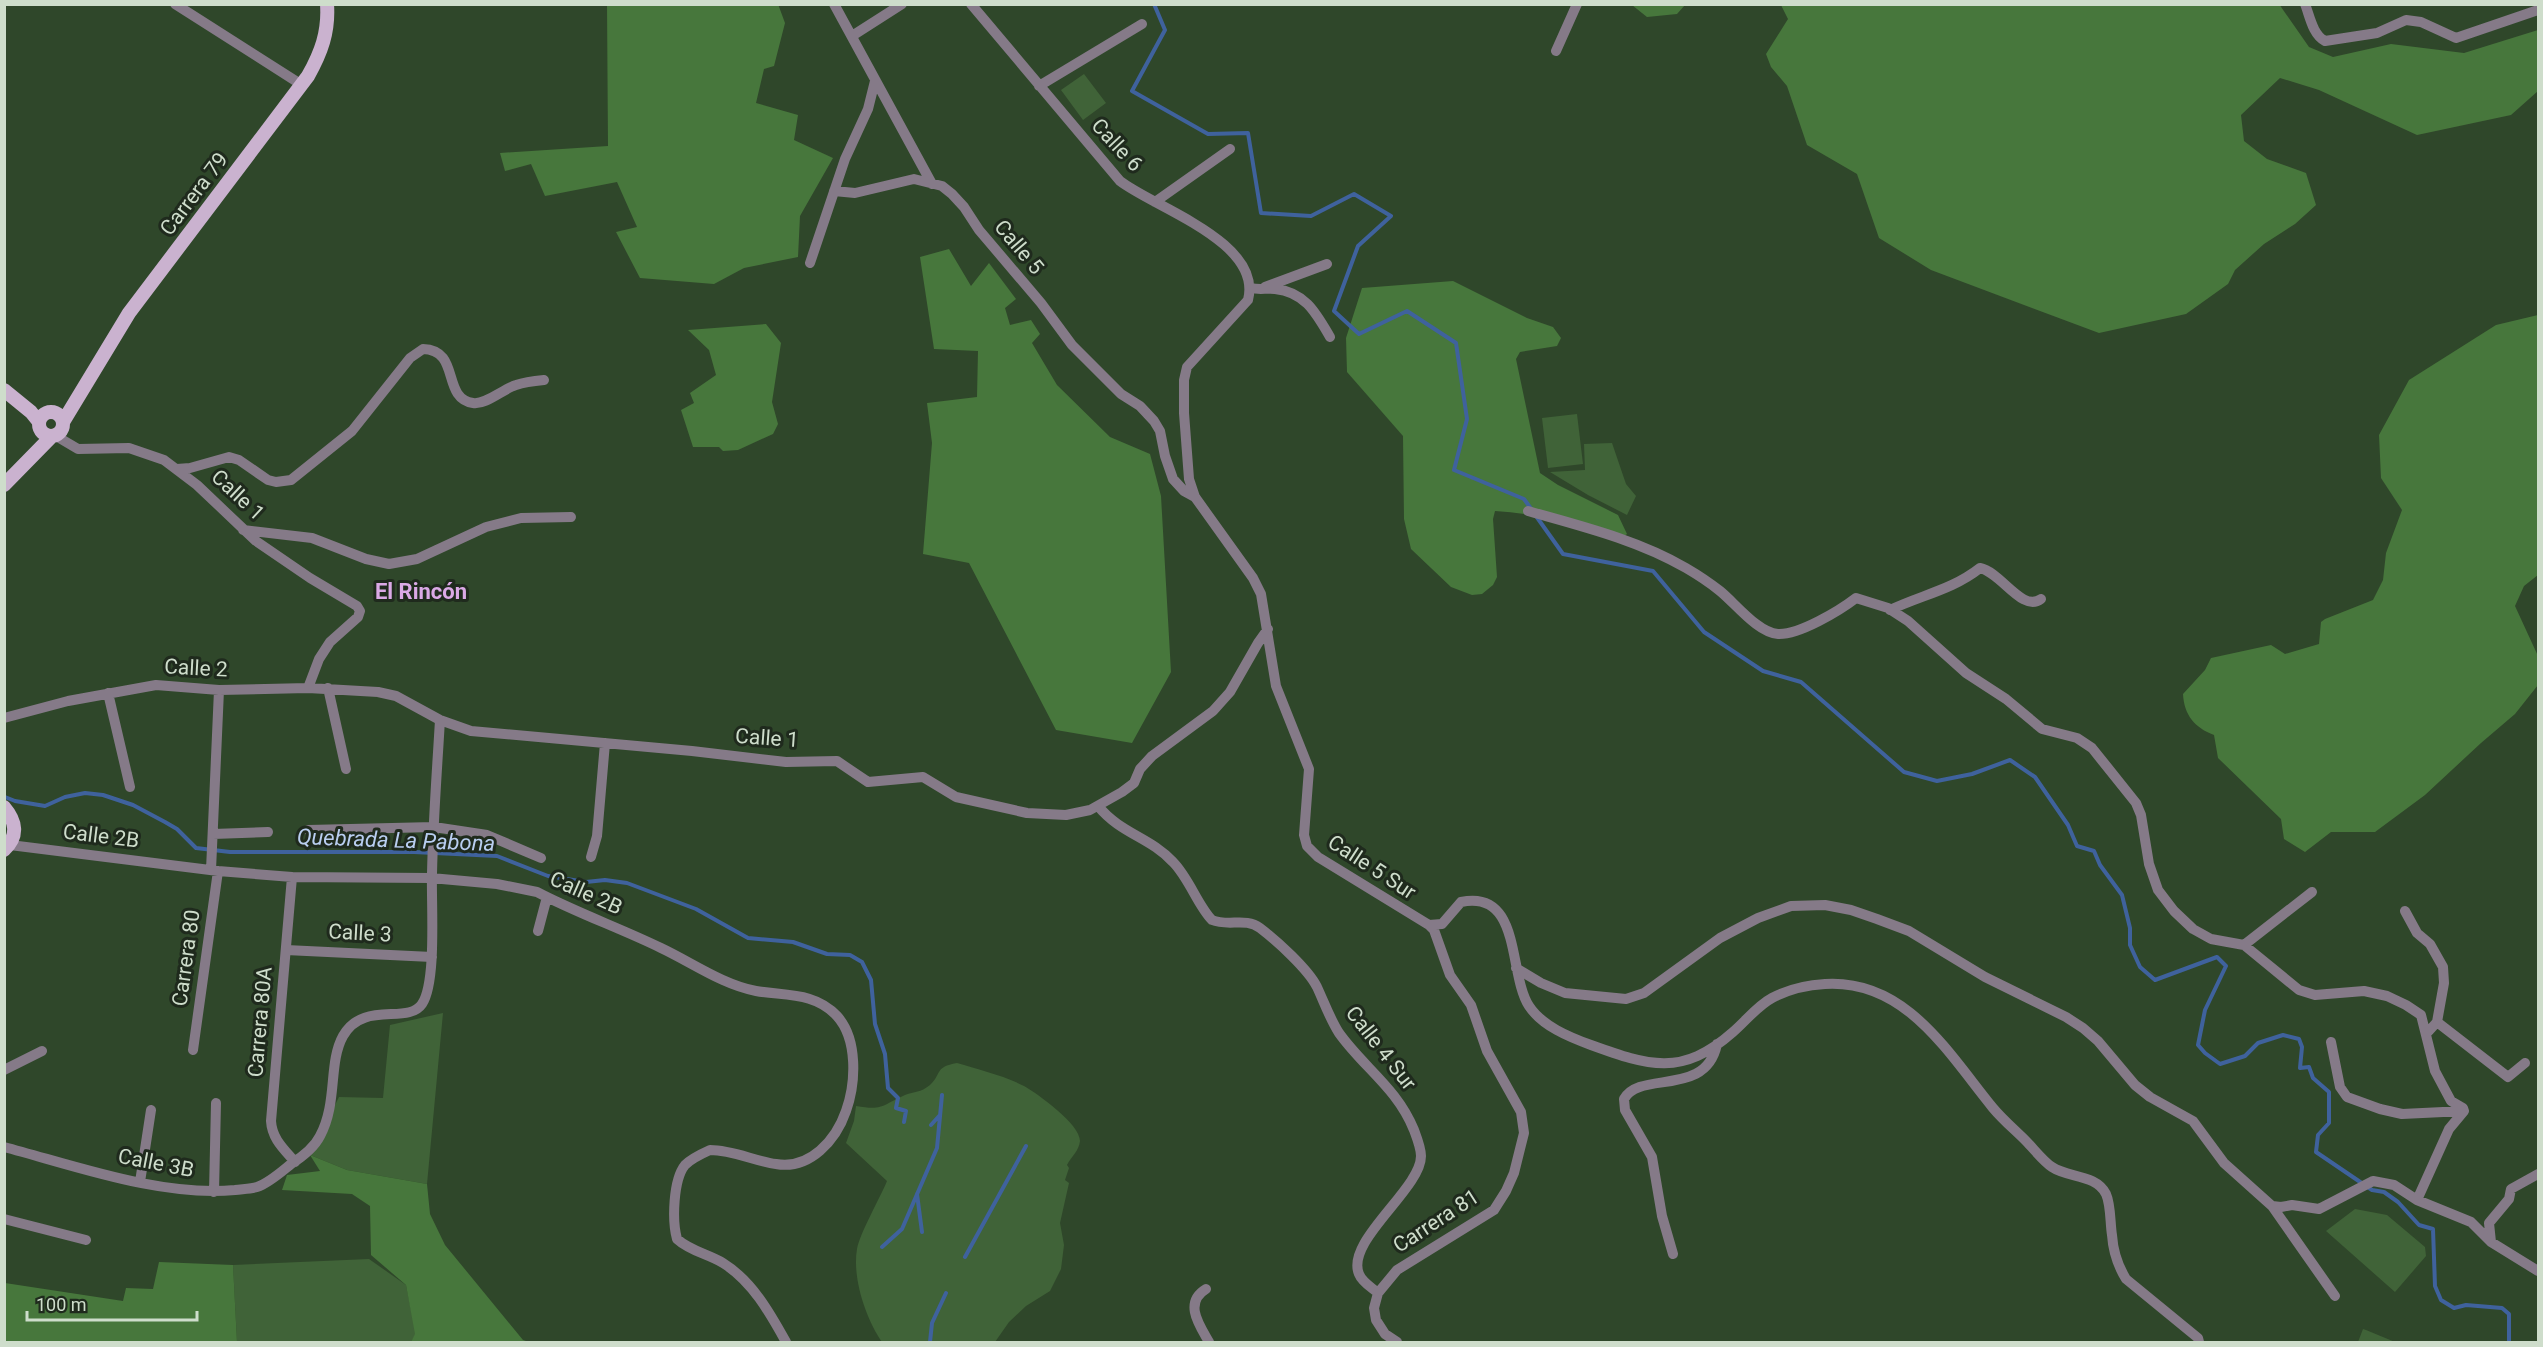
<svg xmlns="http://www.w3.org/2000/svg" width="2543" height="1347" font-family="Roboto,sans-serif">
  <rect width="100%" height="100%" fill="#2f472a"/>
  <path fill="#406338" d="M1084,74L1106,103L1083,120L1061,90Z
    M1577,414L1583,464L1548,468L1542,418Z
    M1612,443L1626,484L1636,496L1627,515L1588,495L1550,472L1585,470L1584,444Z
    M443,1013L427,1184L347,1170L310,1155L339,1097L383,1098L390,1025Z
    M957,1063C977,1069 1005,1076 1024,1086C1038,1094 1080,1124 1080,1141C1079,1151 1071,1157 1067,1165L1069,1168L1065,1180L1069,1183L1060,1223L1064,1245L1061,1269L1050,1291L1026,1306L1009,1322L995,1342H882C866,1319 852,1278 857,1249C860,1233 880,1198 887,1181L846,1143L854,1121L856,1106C884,1111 882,1105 905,1095C915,1091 920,1093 930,1085C942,1074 934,1067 957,1063Z
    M2355,1209L2387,1215L2425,1247L2426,1256L2395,1292L2326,1231Z
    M369,1259L406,1285L416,1334L411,1342H237L233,1265Z
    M2363,1329L2366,1330L2395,1342H2358Z"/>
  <path fill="#47773c" d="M778,4L785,23L774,66L764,69L756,103L798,115L794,140L833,158L800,216L798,257L744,268L714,284L640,278L616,232L637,227L617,182L545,196L531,164L505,171L500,153L608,146L607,5Z
    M2279,4L2309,47L2333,57L2391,44L2464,53L2538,30V91L2511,115L2417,135L2319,90L2280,78L2241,115L2244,141L2267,159L2306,173L2316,205L2295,224L2264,244L2235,270L2228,284L2186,314L2099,333L1931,270L1879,238L1857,174L1807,145L1787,86L1771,67L1766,54L1788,19L1781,5Z
    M1632,5H1685L1677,14L1647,17Z
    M949,249L971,286L989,263L1016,299L1005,308L1010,325L1031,320L1040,334L1032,343L1057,385L1110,437L1150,454L1161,496L1171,672L1132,743L1056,730L969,563L923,554L932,443L927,403L977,397L978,351L934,349L920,257Z
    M1453,281L1527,318L1553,327L1561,338L1557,346L1520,352L1516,359L1540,473L1558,485L1618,515L1627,534L1623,537C1582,524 1538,514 1495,511L1493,519L1497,577L1493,585L1482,594L1472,595L1451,587L1411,549L1404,519L1403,436L1347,372L1346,338L1362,288Z
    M2538,315V575L2524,586L2515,606L2538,656V685L2515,714L2481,743L2425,795L2375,832H2331L2305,852L2284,839L2281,819L2218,758L2214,735C2195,728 2184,715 2183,694L2205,670L2211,658L2271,645L2285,654L2319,644L2321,622L2325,619L2373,600L2383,580L2386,553L2402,510L2381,478L2379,435L2409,380L2496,325Z
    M766,324L781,343L772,402L778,424L773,434L738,450L723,451L719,447H693L681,410L694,403L690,393L716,375L709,350L688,330Z
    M310,1155L347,1170L427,1184L430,1214L445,1245L523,1340L529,1342H411L415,1334L406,1285L371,1255L370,1206L352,1194L282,1190L287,1175L320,1171Z
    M159,1262L233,1265L237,1342H5V1283L123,1301L126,1288L153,1289Z"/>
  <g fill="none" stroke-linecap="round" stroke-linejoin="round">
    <path stroke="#3f629d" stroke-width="4" d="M1154,4L1165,30L1132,91L1208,134L1248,133L1261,213L1311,216L1354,194L1391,216L1358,246L1334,311L1359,334L1407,311L1456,343L1467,419L1454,470L1524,499L1532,510
      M1536,516L1563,554L1653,571L1704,632L1763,671L1801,682L1904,772L1937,781L1972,774L2010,760L2035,777L2068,825L2077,846L2094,851L2100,865L2122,895L2130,928V945L2140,967L2155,980L2217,957L2226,966L2205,1010L2198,1045L2205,1053L2220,1064L2245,1056L2258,1043L2283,1035L2299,1039L2302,1047L2300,1068L2309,1067L2313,1078L2329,1092V1123L2318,1135L2316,1152L2372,1190L2384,1192L2398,1202L2419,1225L2433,1229L2435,1286L2441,1300L2454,1308L2466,1305L2502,1308L2509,1314V1342
      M5,797L15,801L45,806L65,797L85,793L103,795L133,805L165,822L177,829L196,848L230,852H414L497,856L548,876L586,882L605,880L627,883L696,909L748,938L793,942L827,954L850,955L862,962L871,980L875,1024L885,1054L888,1088L898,1098L896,1108L906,1111L904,1122
      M931,1125L940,1115
      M917,1194L922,1232
      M882,1247L902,1229L937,1148L942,1095
      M965,1257L1026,1146
      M930,1342L932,1323L946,1293"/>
    <path stroke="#857a88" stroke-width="10" d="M175,4L302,85
      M834,4L932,184
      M971,4L1120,181C1155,208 1263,242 1248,300L1187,367L1184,380V413L1189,479L1195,497L1253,578L1261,594L1276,686L1309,769L1304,835L1307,846L1318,857L1429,925L1434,930L1450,975L1471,1005L1487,1051L1521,1112L1524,1133L1514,1173L1506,1191L1494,1210L1397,1270L1378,1293L1374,1308L1376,1320L1385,1334L1397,1342
      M2305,4C2310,17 2313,35 2325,41L2377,33L2406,20L2421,22L2456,38L2538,10
      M852,36L902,4
      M1556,51L1577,4
      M1039,86L1142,24
      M834,191L855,193L914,179L942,186L952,194L964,207L979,230L1041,303L1072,345L1121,394L1140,406L1154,421L1160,431L1165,456L1173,479L1184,491L1195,497
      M1155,202L1230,149
      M810,263L845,159L868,109L875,81
      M1265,287L1327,264
      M1251,288C1259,290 1267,288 1275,289C1305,292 1316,313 1330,337
      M56,436L78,449L129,448L164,460L197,485L256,541L310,578L357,606L360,611L358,617L330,642L319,659L308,688
      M177,469L190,468L229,457L239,460L268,480L276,482L291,480L352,431L410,358L423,349C461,350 441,398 473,403C486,405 503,389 516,385C525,382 534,381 544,380
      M1528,511C1581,526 1638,540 1686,568C1698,575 1710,583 1720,591C1735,603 1758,633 1778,634C1799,635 1839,611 1856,598L1888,608L1908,621L1966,673L2006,699L2042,729L2077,738L2092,748L2136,803L2141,815L2149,864L2158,890L2174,911L2193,929L2211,939L2244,945L2299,990L2315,995L2364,991L2387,996L2406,1005L2421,1015L2435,1071L2451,1101L2463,1108L2464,1111L2449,1129L2417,1200
      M243,530L312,538L366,559L389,564L417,559L486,527L521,518L571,517
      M1890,610C1921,595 1952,590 1980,568C2001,572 2022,613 2041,599
      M328,688L346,769
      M108,693L130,787
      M4,718L68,701L156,685L219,690L308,688L378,692L396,696L440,720L471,731L692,751L786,762L837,761L868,782L923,777L956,797L1027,813L1066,815L1090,810L1122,792L1134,783L1140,769L1152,756L1213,711L1230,692L1258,643L1268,629
      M1098,806C1121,834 1150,837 1173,862C1189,878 1198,906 1212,920C1229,927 1245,917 1260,928C1277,941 1308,969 1317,987C1324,1002 1330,1019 1339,1033C1364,1068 1397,1088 1414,1130C1417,1138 1421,1148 1421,1156C1421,1189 1345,1241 1359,1274C1362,1282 1371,1287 1378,1293
      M308,830L434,827L487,835L541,858
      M213,834L268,832
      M10,845L218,871L292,877L431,878L497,884L537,892C577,913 620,928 661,948C691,962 723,985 756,991C785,996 815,992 837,1016C858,1039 856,1083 846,1111C836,1140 810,1170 776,1164C754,1161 733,1150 710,1150C701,1154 692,1158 685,1165C673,1180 672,1221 677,1239C690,1251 708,1254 723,1263C752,1281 770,1313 786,1342
      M591,857L597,836L605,743
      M211,870L219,690
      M292,877L271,1121C272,1139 284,1149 295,1162
      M2405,911L2417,933L2430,944L2443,967L2444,983L2437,1022L2427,1033
      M1429,925L1442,924L1461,902C1522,889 1508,974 1529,1006C1542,1026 1569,1037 1591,1045C1649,1066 1682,1077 1733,1032C1746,1021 1757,1006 1772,998C1789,989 1807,985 1825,984C1906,979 1948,1053 1993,1108C2003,1120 2015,1130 2026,1141C2034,1149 2043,1161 2052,1167C2068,1178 2096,1174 2106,1194C2111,1205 2110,1223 2112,1235C2113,1250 2118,1266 2126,1279L2198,1338L2199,1342
      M538,931L547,897
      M2244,945L2312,892
      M286,950L432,957
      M1516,968L1541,983L1565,993L1626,999L1644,993L1720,938L1758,918L1791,906L1825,905L1851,910L1877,919L1909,931L1985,977L2066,1017L2083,1028L2098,1041L2135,1085L2150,1097L2193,1121L2224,1163L2272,1206L2335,1296
      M2437,1022L2508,1077L2525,1063
      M2331,1042L2340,1087L2347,1097L2380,1109L2402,1114L2464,1111
      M193,1050L218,871
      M4,1070L42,1051
      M4,1147C76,1166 161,1197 235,1190C242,1189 251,1189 257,1187C269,1183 281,1172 291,1164C302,1157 314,1148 320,1136C338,1103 328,1063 343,1036C363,1000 408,1025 422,1004C437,982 431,902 432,874C433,822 437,771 440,720
      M140,1182L151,1110
      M214,1192L216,1103
      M2272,1206L2281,1207L2292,1205L2319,1209L2373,1181L2394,1185L2417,1200L2471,1222L2491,1242L2538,1271
      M4,1219L86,1240
      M2491,1242L2489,1223L2509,1199L2511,1189L2538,1174
      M1673,1254L1662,1216L1652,1157L1625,1110L1624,1099C1640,1070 1706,1098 1717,1044
      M1206,1289C1183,1303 1200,1326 1209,1342"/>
    <path stroke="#cab2cf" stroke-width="14" d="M4,390L31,412L39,422
      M39 424a12 12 0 1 1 24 0a12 12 0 1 1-24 0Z
      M63,422L129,313L308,76C321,53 329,32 327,4
      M4,485L52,436
      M4,807C16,821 19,836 4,850"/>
  </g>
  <g text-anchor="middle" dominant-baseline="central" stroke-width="6" stroke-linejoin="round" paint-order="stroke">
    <g font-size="21" fill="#ceddcb" stroke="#1f2a1d">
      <text transform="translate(1117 145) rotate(47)">Calle 6</text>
      <text transform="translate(194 194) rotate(-53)">Carrera 79</text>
      <text transform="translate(1019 247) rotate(50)">Calle 5</text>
      <text transform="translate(238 495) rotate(43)">Calle 1</text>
      <text transform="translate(196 668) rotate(3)">Calle 2</text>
      <text transform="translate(767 738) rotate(4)">Calle 1</text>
      <text transform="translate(101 836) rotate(7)">Calle 2B</text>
      <text transform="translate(1372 867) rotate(33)">Calle 5 Sur</text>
      <text transform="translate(586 893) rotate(24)">Calle 2B</text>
      <text transform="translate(360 933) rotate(3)">Calle 3</text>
      <text transform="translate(186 958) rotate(-82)">Carrera 80</text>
      <text transform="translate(260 1022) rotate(-85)">Carrera 80A</text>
      <text transform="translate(1381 1048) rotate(52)">Calle 4 Sur</text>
      <text transform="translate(156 1163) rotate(11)">Calle 3B</text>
      <text transform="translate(1436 1221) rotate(-33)">Carrera 81</text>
    </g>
    <g font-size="22" font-weight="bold" fill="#dba9e6" stroke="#1f2a1d">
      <text x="421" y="591">El Rincón</text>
    </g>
    <g font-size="22" font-style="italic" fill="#b9cef0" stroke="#1f2a1d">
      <text transform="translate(396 840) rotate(2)">Quebrada La Pabona</text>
    </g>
  </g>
  <rect width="2543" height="1347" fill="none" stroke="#ceddcb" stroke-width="12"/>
  <path d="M27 1311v9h170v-9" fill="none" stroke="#ceddcb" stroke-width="3"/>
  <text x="36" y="1311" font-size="18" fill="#ceddcb" stroke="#1f2a1d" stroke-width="4.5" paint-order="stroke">100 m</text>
</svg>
